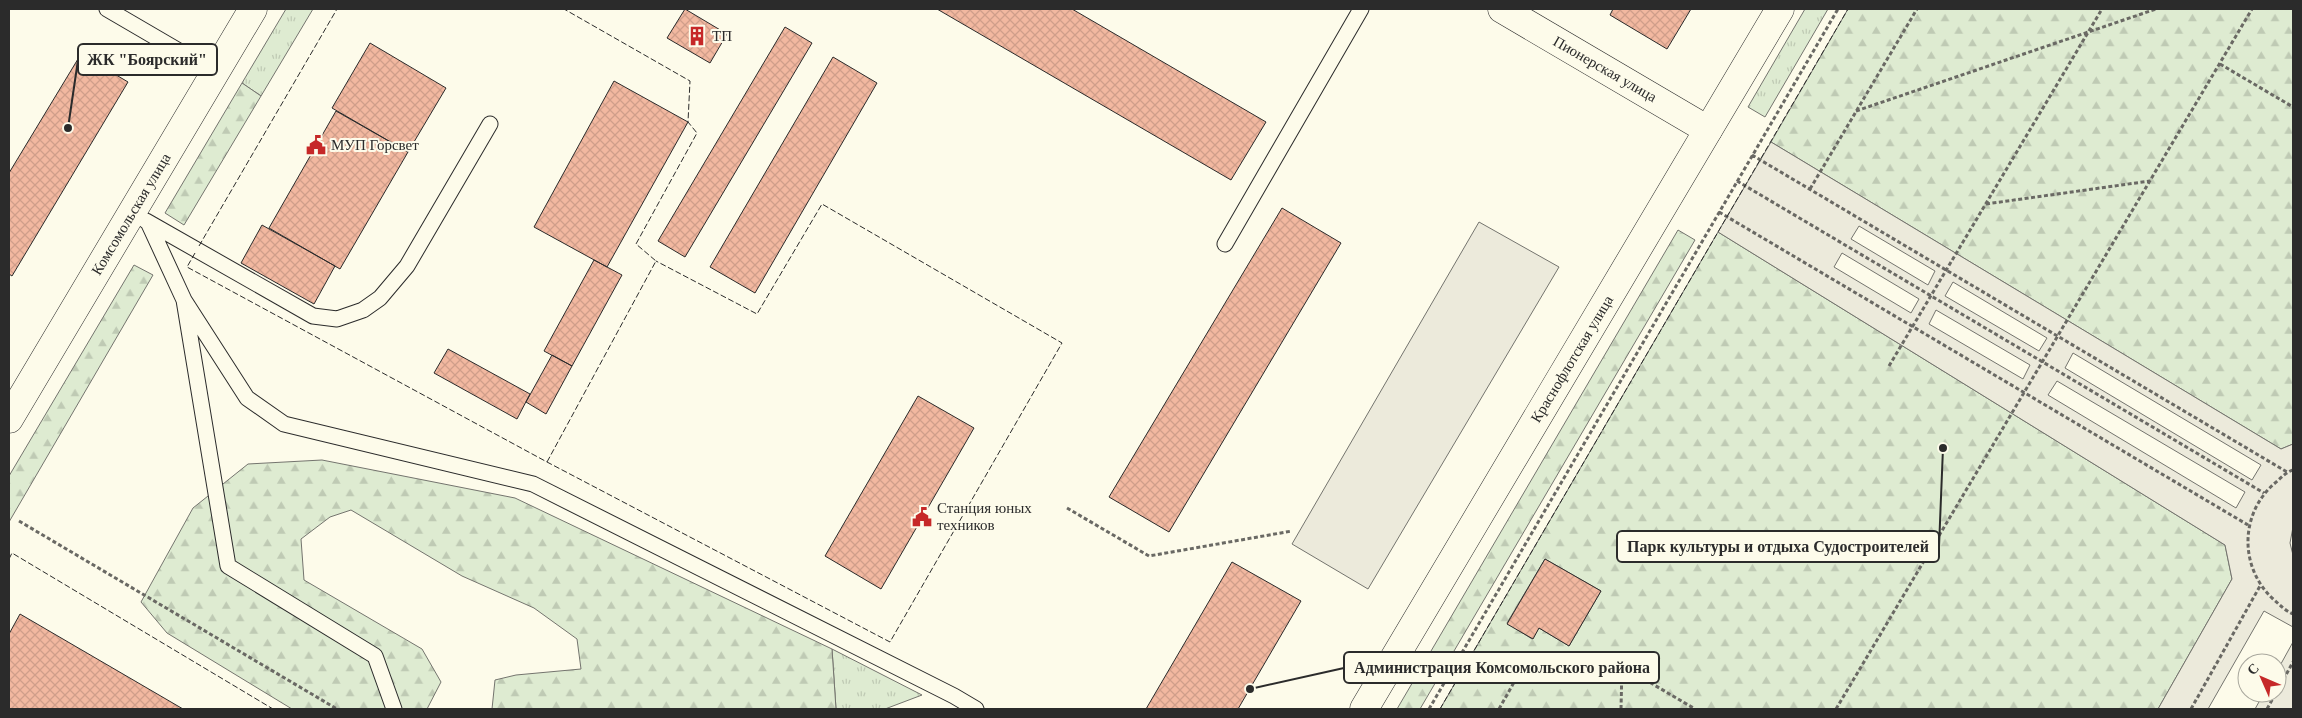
<svg xmlns="http://www.w3.org/2000/svg" width="2302" height="718" font-family="Georgia,serif">
  <defs>
    <pattern id="grass-tufts" width="24" height="20" patternUnits="userSpaceOnUse" patternTransform="scale(1.25)"><rect width="24" height="20" fill="#deebd1"/><path d="M3 7l-1-3M5 7V3M7 7l1-3M15 17l-1-3M17 17v-4M19 17l1-3" fill="none" stroke="#bfcab4"/></pattern>
    <pattern id="forest-firs" width="22" height="20" patternUnits="userSpaceOnUse" patternTransform="scale(1.25)"><rect width="22" height="20" fill="#deebd1"/><path d="M5 1l3.5 6h-7zM16 11l3.5 6h-7z" fill="#bfcab4"/></pattern>
    <pattern id="building-cross-hatch" width="8" height="8" patternUnits="userSpaceOnUse" patternTransform="scale(1.25)"><rect width="8" height="8" fill="#f2b8a0"/><path d="M0 0l8 8M0 8l8-8" fill="none" stroke="#d09e8a"/></pattern>
  </defs>
  <rect width="100%" height="100%" fill="#fdfbea"/>
  <path fill="url(#grass-tufts)" stroke="#74746e" d="M286,9H313L261,96L242,83Z
    M1805,9H1828L1765,117L1748,107Z
    M832,649L922,695L885,709H836Z"/>
  <path fill="url(#forest-firs)" stroke="#74746e" fill-rule="evenodd" d="M1848,9H2293V444L2281,449L1771,142Z
    M242,83L261,96L184,225L165,213Z
    M1678,230L1695,240L1420,709H1397Z
    M1718,232L2225,545L2232,579L2158,709H1440ZM1545,559L1601,591L1569,646L1539,628L1532,639L1507,623Z
    M134,265L153,275L9,522V476Z
    M322,460L515,498L832,649L836,709H492L495,680L516,675L581,669L577,639L534,608L462,576L351,510L330,517L301,539L304,580L422,649L441,682L427,709H292L167,633L141,602L193,508L248,464Z"/>
  <path fill="#eceadb" stroke="#74746e" fill-rule="evenodd" d="M1771,142L2281,449L2293,444V527L2290,543L2293,555V627L2264,611L2208,709H2158L2232,579L2225,545L1718,232ZM1859,226L1935,271L1928,285L1851,239ZM1842,253L1919,299L1911,313L1834,267ZM1953,282L2047,338L2039,351L1945,296ZM1936,310L2030,365L2023,379L1929,324ZM2073,353L2261,465L2252,480L2065,368ZM2057,381L2245,492L2236,508L2048,395Z
    M1479,222L1559,267L1368,589L1292,544Z
    M2293,642V709H2255L2264,693H2277V671Z"/>
  <path fill="url(#building-cross-hatch)" stroke="#2b2b2b" d="M685,9L727,34L710,63L667,38Z
    M937,9H1072L1266,122L1231,180Z
    M1613,9H1691L1667,49L1610,15Z
    M785,27L812,43L685,257L658,241Z
    M370,43L446,88L408,152L332,108Z
    M81,54L128,82L12,276L9,274V173Z
    M833,57L877,83L755,293L710,267Z
    M614,81L688,122L607,267L534,227Z
    M336,111L408,152L340,269L269,228Z
    M1282,208L1341,243L1169,532L1109,497Z
    M262,225L335,266L314,304L241,263Z
    M594,260L622,275L572,366L544,351Z
    M448,349L530,394L517,419L434,373Z
    M552,355L572,366L546,414L526,402Z
    M918,396L974,428L881,589L825,556Z
    M1545,559L1601,591L1569,646L1539,628L1533,639L1507,624Z
    M1232,562L1301,601L1238,709H1146Z
    M20,614L183,709H11L9,708V634Z"/>
  <g fill="none" stroke-linecap="round" stroke-linejoin="round">
    <defs>
      <path id="service" d="M107,9L215,72
        M146,221L313,316L337,319L363,310L380,298L407,266L490,124
        M148,222L184,300L228,566L375,656L394,709
        M1225,244L1361,9
        M184,300L247,398L284,424L533,484L954,696L976,709"/>
      <path id="minor" d="M1502,9L1708,130"/>
      <path id="tertiary" d="M9,419L253,9
        M1364,709L1780,9"/>
    </defs>
    <use href="#service" stroke="#2b2b2b" stroke-width="17"/>
    <use href="#minor" stroke="#2b2b2b" stroke-width="29"/>
    <use href="#tertiary" stroke="#2b2b2b" stroke-width="29"/>
    <path stroke="#6a6964" stroke-width="3" stroke-dasharray="4 2.5" stroke-linecap="butt" d="M2220,64L2293,107
      M1856,111L2156,9
      M1752,155L2287,472
      M1737,181L2264,493
      M1810,189L1917,9
      M1986,204L2150,181
      M1719,212L2248,525
      M1889,366L2102,9
      M2293,470C2286,472 2281,478 2275,483C2240,513 2239,566 2272,598C2279,604 2284,610 2293,614
      M1067,508L1149,556L1292,531
      M19,521L337,709
      M2277,691L2293,662
      M1429,709L1838,9
      M1499,709L1530,654L1622,666L1695,709
      M1621,709L1622,666
      M1836,709L2252,9
      M2191,709L2260,586
      M2267,709L2276,693"/>
    <use href="#service" stroke="#fdfbea" stroke-width="15"/>
    <use href="#minor" stroke="#fdfbea" stroke-width="28"/>
    <use href="#tertiary" stroke="#fdfbea" stroke-width="28"/>
    <path stroke="#2b2b2b" stroke-width="1" stroke-dasharray="6 2.5" stroke-linecap="butt" d="M199,246L337,9
      M195,253L187,267L547,462L890,642L1062,343L822,204L757,314L656,261
      M547,462L656,261L636,244L697,133L688,122L690,81L564,9
      M9,559L12,553L273,709
      M1440,709L1848,9"/>
  </g>
  <defs>
    <symbol id="building-bare" viewBox="-9 -9 18 18"><path d="M-4-6H4V6H1V3H-1V6H-4ZM-2.5-4.3h1.7v1.8h-1.7ZM.8-4.3h1.7v1.8H.8ZM-2.5-1h1.7V.8h-1.7ZM.8-1h1.7V.8H.8Z" fill="#c62828" stroke="#fdfbea" stroke-width="2.5" paint-order="stroke"/></symbol>
    <symbol id="civic-bare" viewBox="-9 -9 18 18"><path d="M-.6-6.5H3V-4.5H.6V-3L4-1V1h2V6H-6V1h2V-1L-.6-3ZM-1.2 2.5V6h2.4V2.5Z" fill="#c62828" stroke="#fdfbea" stroke-width="2.5" paint-order="stroke"/></symbol>
  </defs>
  <g fill-rule="evenodd">
    <use href="#building-bare" x="683" y="22" width="28" height="28"/>
    <use href="#civic-bare" x="302" y="131" width="28" height="28"/>
    <use href="#civic-bare" x="908" y="503" width="28" height="28"/>
  </g>
  <g text-anchor="middle" dominant-baseline="central" stroke-width="4" stroke-linejoin="round" paint-order="stroke">
    <g font-size="15" fill="#2b2b2b" stroke="#fdfbea" text-anchor="start">
      <text x="712" y="36">ТП</text>
      <text x="331" y="145">МУП Горсвет</text>
      <text x="937" y="508">Станция юных<tspan x="937" dy="17">техников</tspan></text>
    </g>
    <g font-size="15" fill="#2b2b2b" stroke="#fdfbea">
      <text transform="translate(1605 69) rotate(30)">Пионерская улица</text>
      <text transform="translate(131 214) rotate(-59)">Комсомольская улица</text>
      <text transform="translate(1572 359) rotate(-59)">Краснофлотская улица</text>
    </g>
  </g>
  <path fill="none" stroke="#2b2b2b" stroke-width="2" d="M68 128L78 60M1943 448L1939 547M1250 689L1344 668"/>
  <g fill="#2b2b2b" stroke="#fdfbea" stroke-width="2">
    <circle cx="68" cy="128" r="5"/>
    <circle cx="1943" cy="448" r="5"/>
    <circle cx="1250" cy="689" r="5"/>
  </g>
  <g fill="#fdfbea" stroke="#2b2b2b" stroke-width="2">
    <rect x="78" y="44" width="139" height="31" rx="5"/>
    <rect x="1617" y="531" width="322" height="31" rx="5"/>
    <rect x="1344" y="652" width="315" height="31" rx="5"/>
  </g>
  <g font-size="16" text-anchor="middle" font-weight="bold" fill="#2b2b2b">
    <text x="147" y="65">ЖК "Боярский"</text>
    <text x="1778" y="552">Парк культуры и отдыха Судостроителей</text>
    <text x="1502" y="673">Администрация Комсомольского района</text>
  </g>
  <rect width="2302" height="718" fill="none" stroke="#2b2b2b" stroke-width="20"/>
  <g transform="translate(2262 678) rotate(315)"><circle r="24" fill="#fdfbea" stroke="#a9a89e"/>
  <path d="M0-4L9 19L0 12L-9 19Z" fill="#c62828"/>
  <text y="-8" font-size="14" font-weight="bold" text-anchor="middle" fill="#2b2b2b">С</text>
  </g>
</svg>
